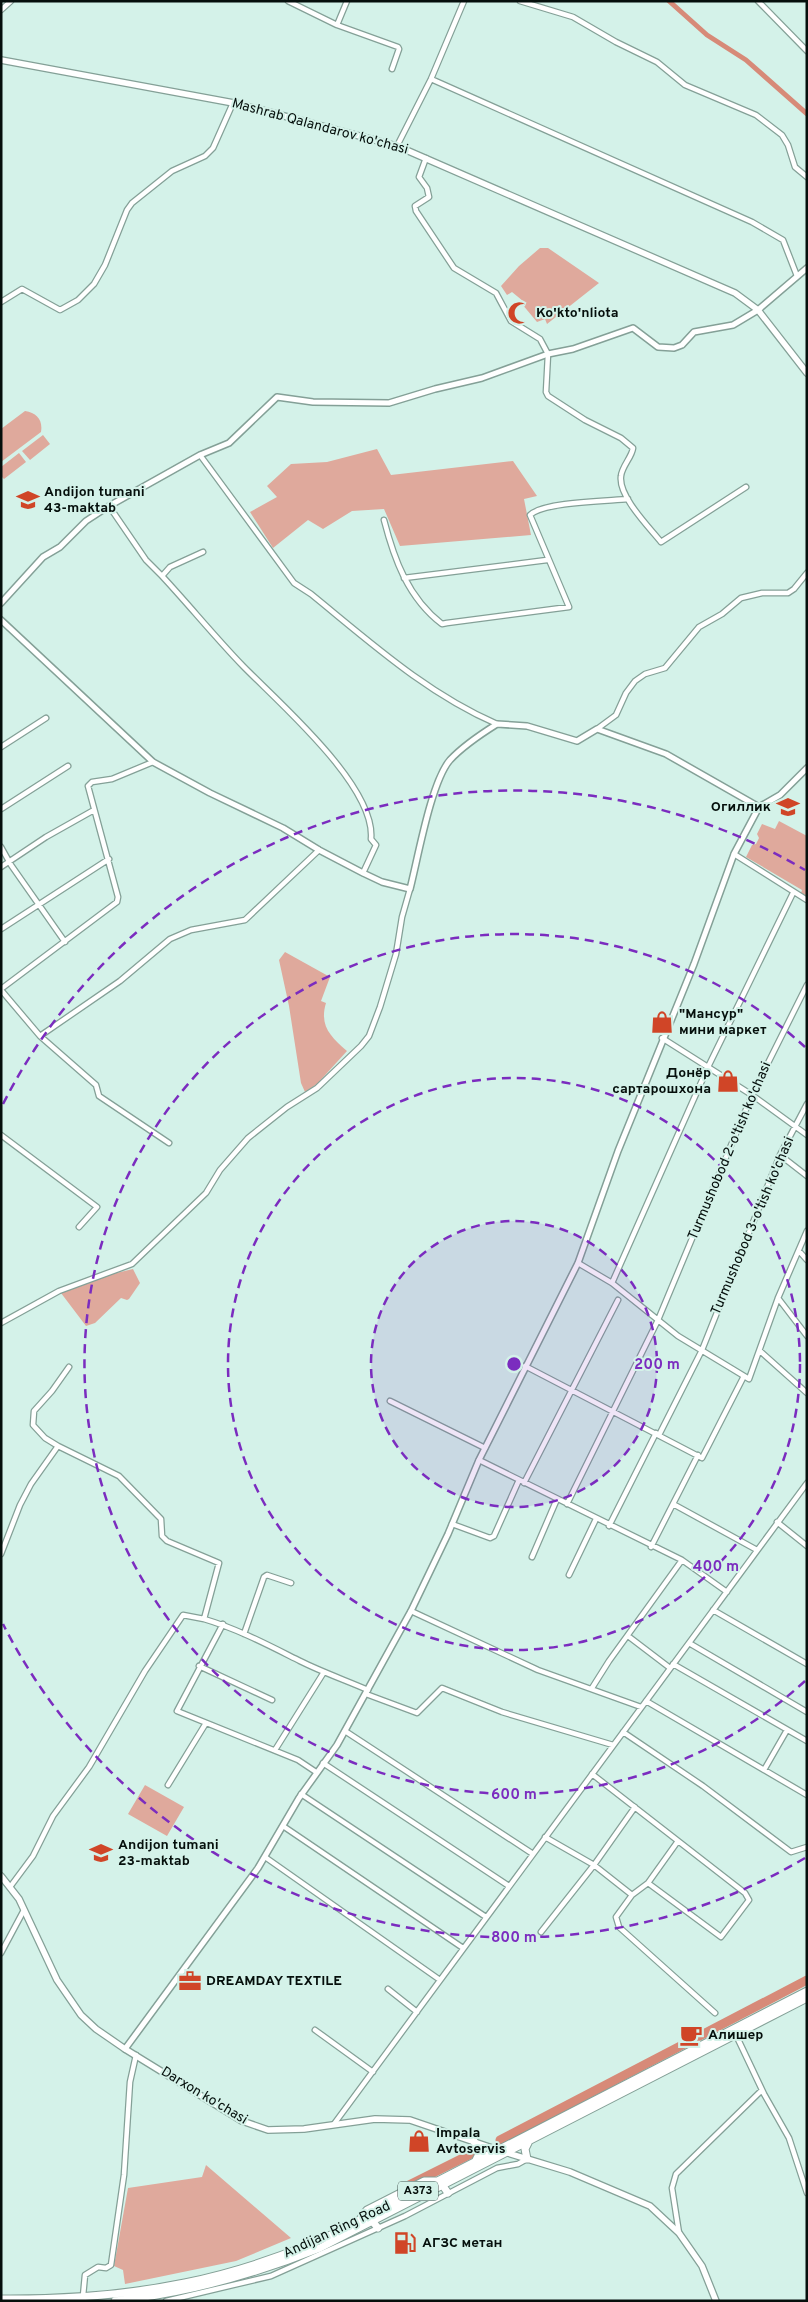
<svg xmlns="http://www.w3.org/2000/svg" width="808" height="2302" font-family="Overpass,sans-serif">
  <rect width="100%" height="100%" fill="#d4f2e9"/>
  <path fill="#dfa99c" d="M540,248H548L599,283L547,324L545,319L537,322L522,304L523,301L512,292L507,295L501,286L519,266Z
    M25,411C37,413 43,420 41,432L1,462V429Z
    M43,435L50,444L30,460L22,451Z
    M377,449L391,475L513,461L537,496L524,499L531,535L400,546L384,509L352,511L323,529L308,520L273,548L250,512L277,497L267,486L291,464L327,462Z
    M19,453L26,462L4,479L1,476V467Z
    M779,821L807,836V896L801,893L802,890L746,857L752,845L756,844L759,838L757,834L762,824L775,829Z
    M285,952L330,977L321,1001L326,1003C319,1026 331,1037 347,1051L317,1084L305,1092L301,1083L289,1006L279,960Z
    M133,1269L140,1283L129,1299L127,1300L121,1298L95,1323L86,1326L61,1293L104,1276Z
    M145,1785L184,1807L167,1836L128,1814Z
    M206,2165L291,2238L236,2261L125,2284L123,2270L114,2266L128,2188L202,2177Z"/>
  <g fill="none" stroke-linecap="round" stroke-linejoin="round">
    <path stroke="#d78a78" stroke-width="5" d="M669,1L707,35L746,60L807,114"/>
    <path stroke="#d78a78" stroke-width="9" d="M500,2140L807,1980
      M403,2188L473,2153"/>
    <defs>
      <path id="minor" d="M288,1L337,25L398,47L399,49L392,69
        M520,1L573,17L616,42L657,62L685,85L756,115L782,135L788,145L795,167L807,177
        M758,1L807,51
        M1,10L11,1
        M337,25L347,1
        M431,79L752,222L783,240L797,276
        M397,146L431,79L464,1
        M426,158L419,177L427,188L429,197L415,206L416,211L454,268L496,293L511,321L540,339L548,354L546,392L548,396L585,420L621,438L633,448C632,457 622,466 621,476C618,496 649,527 661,542L746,487
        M1,302L22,289L60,310L78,300L94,284L105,265L127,210L132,203L172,171L205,156L213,148L233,103
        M200,455L294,583L311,594C370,642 426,693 497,724
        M109,506L146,560L162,576L170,567L203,552
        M384,520C394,559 408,598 442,624L447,623L569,607L530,515C543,502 607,501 628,499
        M162,576C189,605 215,637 243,666C278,702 376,786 371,839L376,845L363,873
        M404,578L547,560
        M597,729L616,715L626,693L635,681L645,674L665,668L699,627L722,614L741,598L762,593H788L794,589L807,573
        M1,747L46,718
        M1,809L68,766
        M1,847L11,865L65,942
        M734,854L807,900
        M1,867L46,837L94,810
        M1,929L109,859
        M1,989L117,902L118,897L88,786L92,782L112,779L153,762
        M1,990L40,1036L120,981L170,939L191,930L245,920L319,850
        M40,1036L96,1085L99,1096L169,1143
        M662,1038L752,1095L807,1135
        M1,1135L97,1207L79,1227
        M780,1155L807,1176
        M799,1251L807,1260
        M578,1263L612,1283L678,1336L749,1379L778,1298L807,1231
        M612,1283L708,1067L793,893
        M778,1298L807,1336
        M1,1323L59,1291L132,1264L206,1193L220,1170L248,1138L287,1107L317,1088L361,1046L369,1036L380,1007L396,954L402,917L410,889
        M760,1351L807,1393
        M525,1366L702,1458L744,1376
        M390,1401L485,1448
        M659,1435L702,1350L780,1155L807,1104
        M58,1446L119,1476L161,1519L162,1536L167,1541L219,1563L204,1619C238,1629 268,1645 300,1661C322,1672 345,1680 368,1690
        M479,1460L682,1560L727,1592
        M524,1483L618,1300
        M567,1504L658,1320L752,1095L807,985
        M673,1504L757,1550
        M777,1522L807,1546
        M452,1524L490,1538L494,1536L519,1480
        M609,1526L656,1433
        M651,1547L698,1455
        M1,1554L20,1505L31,1484L58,1446L45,1438L33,1425L34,1411L52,1391L69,1367
        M532,1557L557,1499
        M569,1575L596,1519
        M713,1610L807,1664
        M411,1611L538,1670L641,1707
        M223,1624L177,1711L298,1760L316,1772
        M244,1634L264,1577L267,1575L291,1583
        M628,1636L670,1668
        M689,1643L807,1712
        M673,1664L807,1741
        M199,1666L272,1700
        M592,1688L609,1661L682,1560
        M366,1694L417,1713L442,1688L502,1712L613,1745
        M646,1701L807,1795
        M345,1731L533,1854
        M623,1732L703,1786L791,1852L807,1847
        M275,1750L324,1672
        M323,1763L509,1886
        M764,1770L787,1730
        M592,1774L745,1893L749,1900L721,1937L648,1883
        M168,1785L206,1723
        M301,1794L486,1917
        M283,1826L463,1948
        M545,1837L594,1865L632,1895L616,1917L619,1927L715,2013
        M265,1857L440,1980
        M10,1887L33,1856L53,1816L89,1767L145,1671L183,1615L204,1619
        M632,1895L648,1883L678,1841
        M541,1932L594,1865L635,1807
        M1,1953L24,1910
        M388,1989L417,2012
        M315,2030L373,2072
        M736,2035L764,2094L789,2138L807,2193
        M334,2124L807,1483
        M679,2233L672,2188L676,2174L762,2090
        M83,2296L85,2275L98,2267L106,2268L111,2265L124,2175L130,2082L136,2055
        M166,2301L271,2276L405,2216L497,2168L518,2164L527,2159"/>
      <path id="tertiary" d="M1,603L43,557L60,547L86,521L109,506L200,455L229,443L277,397L313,402L389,403L435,389L482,378L548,354L573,349L633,328L658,347L674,348L682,345L694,332L733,325L758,310L807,268
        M1,620L153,762L210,793L283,828L319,850L363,873L382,882L410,889C418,858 431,782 450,760C463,746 481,734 497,724L527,726L577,741L597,729L666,754L759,807
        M125,2049L258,1868L299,1798L337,1745L411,1611L448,1534L479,1460L578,1263L618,1151L694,964L734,854L759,807L780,795L807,768"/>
      <path id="secondary" d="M1,60L239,104L397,146L735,293L758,310L807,373
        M1,1876L19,1899L57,1980L81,2015L96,2029L125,2049L242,2121L268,2130L304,2129L375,2119L410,2120L498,2150L570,2172L650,2206L679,2233L702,2266L716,2301"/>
      <path id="trunk" d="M474,2141L479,2154L475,2162
        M527,2159L525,2149L528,2143
        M443,2186L448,2193
        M358,2222L367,2210L424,2181H438
        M373,2222L378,2228
        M1,2299C132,2300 241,2281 358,2222L807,1991
        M115,2301C187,2293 253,2275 320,2248L807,1998"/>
    </defs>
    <use href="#minor" stroke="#84a097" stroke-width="7"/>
    <use href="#tertiary" stroke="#84a097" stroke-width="8"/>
    <use href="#secondary" stroke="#84a097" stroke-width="8"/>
    <use href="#trunk" stroke="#84a097" stroke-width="9"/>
    <use href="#minor" stroke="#fff" stroke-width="4.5"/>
    <use href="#tertiary" stroke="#fff" stroke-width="5"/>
    <use href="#secondary" stroke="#fff" stroke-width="5.5"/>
    <use href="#trunk" stroke="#fff" stroke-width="7"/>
  </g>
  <circle cx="514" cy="1364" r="143" fill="#7b2cbf" fill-opacity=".12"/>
  <g fill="none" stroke="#7b2cbf" stroke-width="2.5" stroke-dasharray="9 6">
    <circle cx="514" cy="1364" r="143"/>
    <circle cx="514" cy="1364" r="286"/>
    <path d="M805 1681A430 430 0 1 1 805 1047"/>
    <path d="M805 1858A573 573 0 0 1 3 1624M3 1104A573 573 0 0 1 805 870"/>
  </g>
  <defs>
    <symbol id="mosque-bare" viewBox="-9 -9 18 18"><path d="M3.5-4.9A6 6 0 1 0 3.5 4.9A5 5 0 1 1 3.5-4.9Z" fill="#d04527" stroke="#d4f2e9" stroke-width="2.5" paint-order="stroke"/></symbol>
    <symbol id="school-bare" viewBox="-9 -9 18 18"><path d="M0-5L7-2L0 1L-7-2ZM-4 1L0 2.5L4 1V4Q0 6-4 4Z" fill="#d04527" stroke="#d4f2e9" stroke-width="2.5" paint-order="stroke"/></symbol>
    <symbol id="shop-bare" viewBox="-9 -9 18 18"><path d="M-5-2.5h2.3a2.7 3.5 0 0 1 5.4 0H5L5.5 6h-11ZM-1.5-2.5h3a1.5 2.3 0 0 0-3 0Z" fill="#d04527" stroke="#d4f2e9" stroke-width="2.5" paint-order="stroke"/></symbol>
    <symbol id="office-bare" viewBox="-9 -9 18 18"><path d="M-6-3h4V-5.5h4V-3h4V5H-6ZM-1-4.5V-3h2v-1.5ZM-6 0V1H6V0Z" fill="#d04527" stroke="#d4f2e9" stroke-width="2.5" paint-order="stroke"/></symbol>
    <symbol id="cafe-bare" viewBox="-9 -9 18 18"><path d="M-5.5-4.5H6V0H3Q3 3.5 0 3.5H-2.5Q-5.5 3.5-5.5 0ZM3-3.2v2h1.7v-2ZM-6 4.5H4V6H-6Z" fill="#d04527" stroke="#d4f2e9" stroke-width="2.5" paint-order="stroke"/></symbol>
    <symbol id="fuel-bare" viewBox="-9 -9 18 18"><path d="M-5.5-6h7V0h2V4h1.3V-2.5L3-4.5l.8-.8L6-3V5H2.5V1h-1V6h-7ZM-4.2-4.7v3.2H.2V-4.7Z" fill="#d04527" stroke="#d4f2e9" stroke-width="2.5" paint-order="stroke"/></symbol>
  </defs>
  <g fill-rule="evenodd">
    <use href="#mosque-bare" x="503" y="297" width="32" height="32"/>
    <use href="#school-bare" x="12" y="484" width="32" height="32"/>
    <use href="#school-bare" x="772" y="791" width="32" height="32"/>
    <use href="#shop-bare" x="646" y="1006" width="32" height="32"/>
    <use href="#shop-bare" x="712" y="1065" width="32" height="32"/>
    <use href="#school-bare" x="85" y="1837" width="32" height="32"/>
    <use href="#office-bare" x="174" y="1965" width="32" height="32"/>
    <use href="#cafe-bare" x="675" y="2019" width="32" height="32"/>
    <use href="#shop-bare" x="403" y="2125" width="32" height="32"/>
    <use href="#fuel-bare" x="389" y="2227" width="32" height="32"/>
  </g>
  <g text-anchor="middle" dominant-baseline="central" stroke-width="4" stroke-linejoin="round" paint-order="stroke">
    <rect fill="#d4f2e9" stroke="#43534e" stroke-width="1" x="398" y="2181.5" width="40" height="19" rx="4"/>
    <g font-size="12" font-weight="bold" fill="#050f0c">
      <text x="418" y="2191">A373</text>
    </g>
    <g font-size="14" fill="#050f0c" stroke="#d4f2e9">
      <text transform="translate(320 127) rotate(15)">Mashrab Qalandarov ko'chasi</text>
      <text transform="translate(730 1151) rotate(-67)">Turmushobod 2-o'tish ko'chasi</text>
      <text transform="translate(753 1226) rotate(-67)">Turmushobod 3-o'tish ko'chasi</text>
      <text transform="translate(204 2096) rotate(31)">Darxon ko'chasi</text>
      <text transform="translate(337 2230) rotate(-25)">Andijan Ring Road</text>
    </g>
    <g font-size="14" font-weight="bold" fill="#050f0c" stroke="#d4f2e9" text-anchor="start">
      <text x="536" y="313">Ko'kto'nliota</text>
      <text x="44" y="492">Andijon tumani<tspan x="44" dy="16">43-maktab</tspan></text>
      <text x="771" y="807" text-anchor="end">Огиллик</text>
      <text x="679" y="1014">"Мансур"<tspan x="679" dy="16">мини маркет</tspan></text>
      <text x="711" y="1073" text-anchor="end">Донёр<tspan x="711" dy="16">сартарошхона</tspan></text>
      <text x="118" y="1845">Andijon tumani<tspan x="118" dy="16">23-maktab</tspan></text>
      <text x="206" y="1981">DREAMDAY TEXTILE</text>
      <text x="708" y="2035">Алишер</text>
      <text x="436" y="2133">Impala<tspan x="436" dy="16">Avtoservis</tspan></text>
      <text x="422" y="2243">АГЗС метан</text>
    </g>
  </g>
  <circle cx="514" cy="1364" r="8" fill="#7b2cbf" stroke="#d4f2e9" stroke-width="2.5"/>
  <g font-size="15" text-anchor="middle" font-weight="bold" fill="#7b2cbf" stroke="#d4f2e9" stroke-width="4" stroke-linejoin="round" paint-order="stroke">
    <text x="657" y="1369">200 m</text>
    <text x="716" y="1571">400 m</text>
    <text x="514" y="1799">600 m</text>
    <text x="514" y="1942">800 m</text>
  </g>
  <rect width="808" height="2302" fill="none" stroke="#050f0c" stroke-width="5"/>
</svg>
